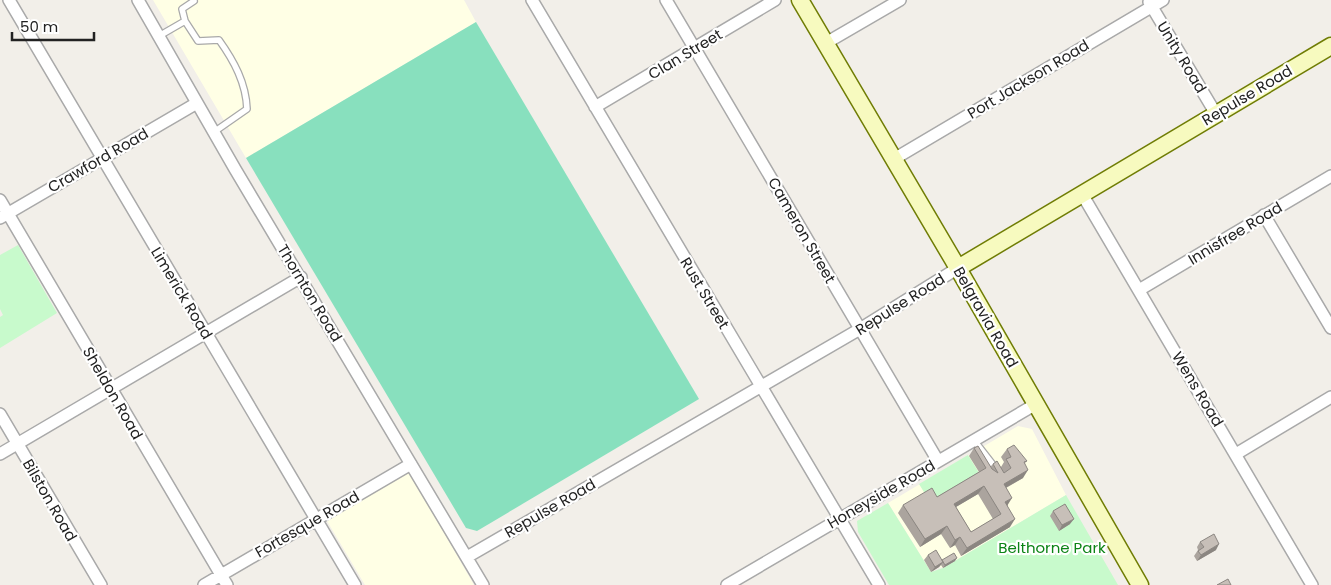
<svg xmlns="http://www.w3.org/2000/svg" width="1331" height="585" font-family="Poppins,sans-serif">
  <rect width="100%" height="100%" fill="#f2efe9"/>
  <path fill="#ffffe5" d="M153,0H464L476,22L246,158Z
    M1018,426L1032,429L1066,495L943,568L939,567L931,572L888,503Z
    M409,472L474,585H365L327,521Z"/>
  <path fill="#c8facc" d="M18,245L57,313L0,348V317L3,315L0,309V255Z
    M968,455L981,476L932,505L919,484Z
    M1066,495L1118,585H889L858,532L857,521L888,503L931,572L943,568Z"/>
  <path fill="#88e0be" d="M476,22L699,399L477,531L466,528L246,158Z"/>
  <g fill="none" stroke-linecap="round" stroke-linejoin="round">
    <defs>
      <path id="lane" d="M185,21L182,9L194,1
        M159,36L185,21L198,41L219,40C234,61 246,83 247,109L214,132
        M973,439L994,466"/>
      <path id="street" d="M9,0L355,585
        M138,0L235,169L483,585
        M532,0L879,585
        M666,0L938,461
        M1149,2L1216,114
        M826,43L900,0
        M595,107L775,0
        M894,159L1163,0
        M1082,194L1312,585
        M0,200L227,585
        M1264,215L1331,328
        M0,218L197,103
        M1139,290L1331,176
        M0,414L101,585
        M0,454L301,277
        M1236,454L1331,397
        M467,557L860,329L958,268
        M204,585L411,464
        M727,585L1036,404"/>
      <path id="secondary" d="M800,0L952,258L1140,585
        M958,268L1331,46"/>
    </defs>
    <use href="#lane" stroke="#a9a9a9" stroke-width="8"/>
    <use href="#street" stroke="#a9a9a9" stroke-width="14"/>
    <use href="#secondary" stroke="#707d05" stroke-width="19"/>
    <use href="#lane" stroke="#fff" stroke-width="5.5"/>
    <use href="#street" stroke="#fff" stroke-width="11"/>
    <use href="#secondary" stroke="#f7fabf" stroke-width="16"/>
  </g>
  <path fill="#aba49e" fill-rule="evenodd" d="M974,448L990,467L993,464L1001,467L1004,462L1001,457L1007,449L1027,461L1025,463L1023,478L1006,488L1010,527L961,556L955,545L950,548L941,534L920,547L898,513L903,505L937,497L979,472L969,456ZM978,494L993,519L971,532L956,507Z
    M1053,511L1070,524L1059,531L1050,516Z
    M1200,542L1216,550L1197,561L1194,556L1198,550L1197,547Z
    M928,555L942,560L955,561L943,568L941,565L939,567L931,572L924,560Z"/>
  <path fill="#8b8681" d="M1028,470L1023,478L998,492L1004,484Z
    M984,486L978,494L949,511L954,504Z
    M1012,498L1007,506L1005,502Z
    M1015,519L1010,527L961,556L967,548Z
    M1074,519L1070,524L1059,531L1062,525Z
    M947,526L941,534L920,547L925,539Z
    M960,537L955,545L950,548L955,540Z
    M1219,544L1216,550L1197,561L1201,555Z
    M957,558L955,561L943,568L945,565Z
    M943,562L939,567L931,572L935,567Z"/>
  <path fill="#c7bfb8" stroke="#8b8681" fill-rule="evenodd" d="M1014,445L1027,461L1024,462L1028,470L1004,484L1012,498L1005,502L1015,519L967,548L960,537L955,540L947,526L925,539L903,505L932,488L937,497L986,468L974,448L978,446L992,469L998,473L993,464L997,461L1004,473L1011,468L1006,459L1011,457L1007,449ZM984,486L1001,514L971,532L954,504Z
    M1065,504L1074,519L1062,525L1053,511Z
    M1214,534L1219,544L1201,555L1198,551L1204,547L1200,542Z
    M936,550L943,562L935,567L928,555Z
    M954,553L957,558L945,565L942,560Z
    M1228,579L1231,585H1217Z"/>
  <g text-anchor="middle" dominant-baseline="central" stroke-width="4.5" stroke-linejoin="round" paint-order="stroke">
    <g font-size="15" fill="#222" stroke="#fff">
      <text transform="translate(685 54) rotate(-31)">Clan Street</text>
      <text transform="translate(1182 57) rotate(59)">Unity Road</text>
      <text transform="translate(1028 79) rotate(-31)">Port Jackson Road</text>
      <text transform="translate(1247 95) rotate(-31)">Repulse Road</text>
      <text transform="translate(98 160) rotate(-30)">Crawford Road</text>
      <text transform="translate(802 230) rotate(60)">Cameron Street</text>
      <text transform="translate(1235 233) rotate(-31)">Innisfree Road</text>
      <text transform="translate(182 293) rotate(59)">Limerick Road</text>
      <text transform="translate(310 293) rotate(59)">Thornton Road</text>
      <text transform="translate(705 293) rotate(59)">Rust Street</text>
      <text transform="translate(900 304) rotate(-32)">Repulse Road</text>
      <text transform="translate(986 317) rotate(60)">Belgravia Road</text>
      <text transform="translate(1198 389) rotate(59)">Wens Road</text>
      <text transform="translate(113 393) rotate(60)">Sheldon Road</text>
      <text transform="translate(881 494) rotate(-30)">Honeyside Road</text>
      <text transform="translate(50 500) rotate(60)">Bilston Road</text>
      <text transform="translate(550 508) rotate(-30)">Repulse Road</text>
      <text transform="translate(307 524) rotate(-30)">Fortesque Road</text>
    </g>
    <g font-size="15" fill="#0c8416" stroke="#fff">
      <text x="1052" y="547">Belthorne Park</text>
    </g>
  </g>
  <path d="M12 32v8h82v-8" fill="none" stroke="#222222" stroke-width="2.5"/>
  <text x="20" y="32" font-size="15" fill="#222222" stroke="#ffffff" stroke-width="4" paint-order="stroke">50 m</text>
</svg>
